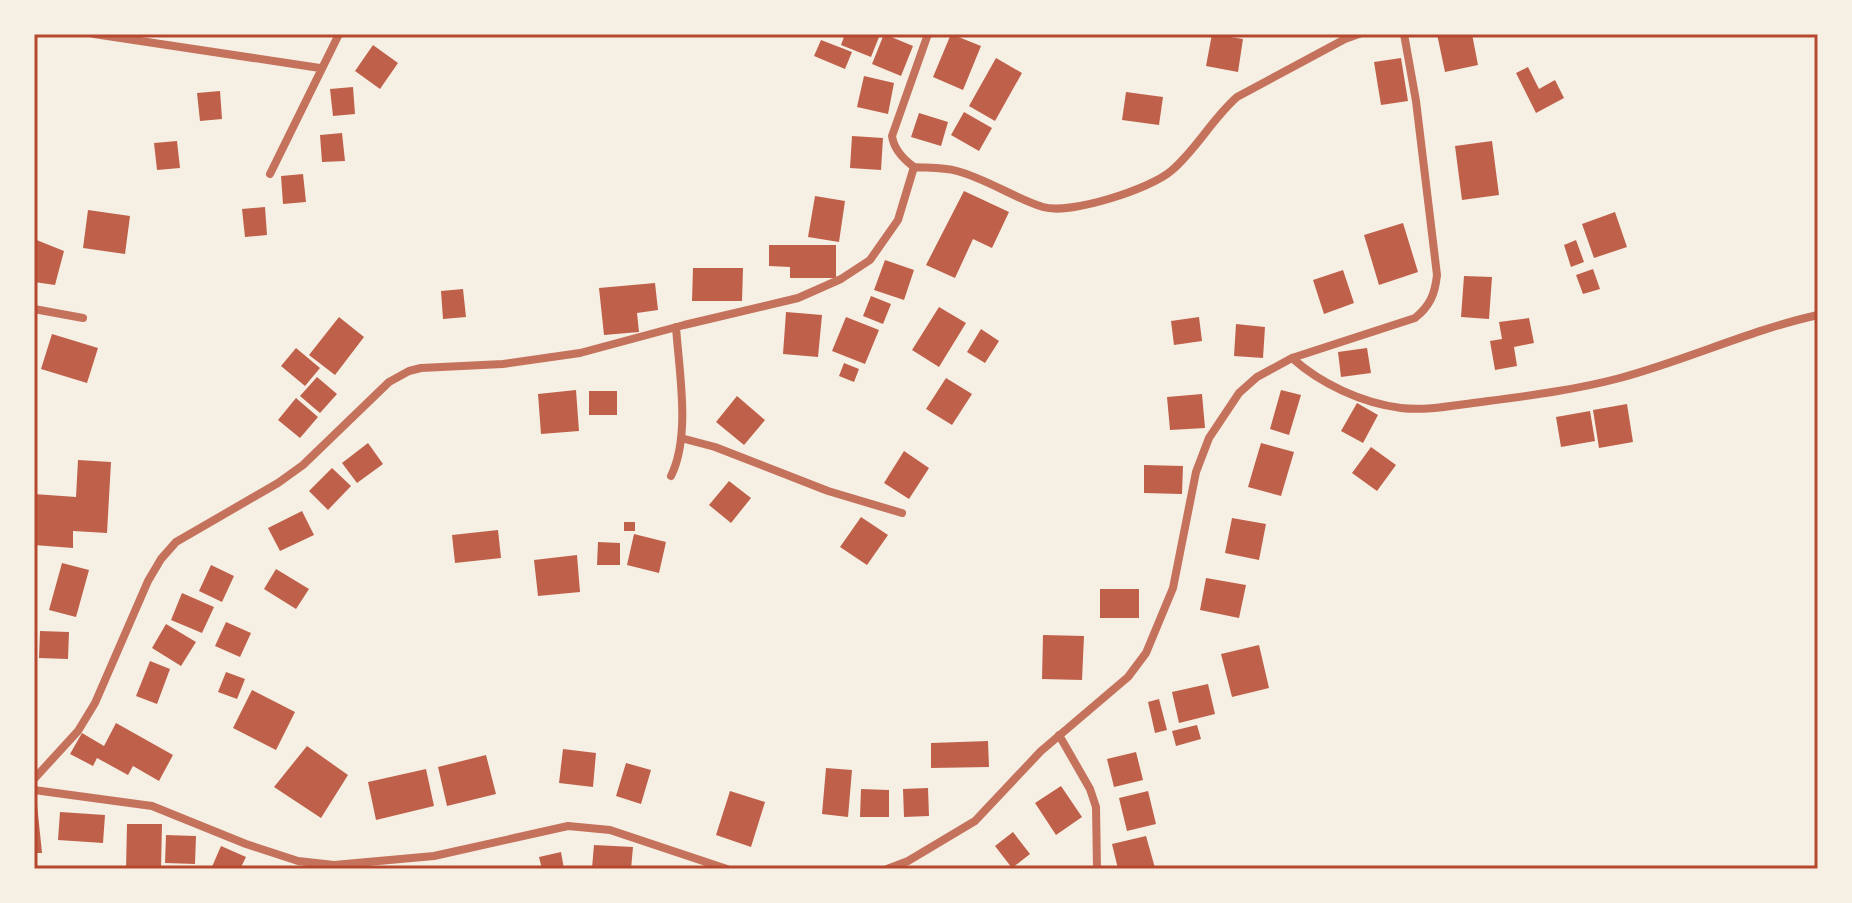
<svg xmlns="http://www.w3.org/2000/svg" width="1852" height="903" font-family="'Libre Baskerville',serif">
  <rect width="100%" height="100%" fill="#f6efe4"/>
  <path fill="#bf614a" d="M845,34H872L879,37L871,57L841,45Z
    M884,34L913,46L901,76L872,64Z
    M951,34L981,46L963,90L933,77Z
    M1212,34L1243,39L1238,72L1206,66Z
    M1437,34H1472L1478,65L1445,72Z
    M821,40L852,52L845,69L814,56Z
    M373,45L398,63L380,89L355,71Z
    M996,58L1022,73L995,121L969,106Z
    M1401,58L1408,101L1381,105L1374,62Z
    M1528,67L1539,89L1555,80L1564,98L1536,113L1516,73Z
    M864,76L894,83L888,114L857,107Z
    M353,87L355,114L333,116L330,89Z
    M220,91L222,119L200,121L197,93Z
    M1126,92L1163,97L1159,125L1122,120Z
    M964,112L992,128L979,151L951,135Z
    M919,113L948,122L941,146L911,137Z
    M342,133L345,161L322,162L320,135Z
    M852,136L883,138L881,170L850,168Z
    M177,141L180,168L157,170L154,143Z
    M1492,141L1499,195L1462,200L1455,146Z
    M303,174L306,202L283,204L281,176Z
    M964,191L1009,212L992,248L973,239L955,278L926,265Z
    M815,196L845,201L839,242L808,237Z
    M265,207L267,235L245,237L242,209Z
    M88,210L130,216L125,254L83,248Z
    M1615,212L1627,247L1594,258L1582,224Z
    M1403,223L1418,272L1379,285L1364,235Z
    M34,239L64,251L55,285L34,282Z
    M1576,240L1584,262L1571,267L1564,245Z
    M769,245H836V278H790V267L769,266Z
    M885,260L914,270L904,300L874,290Z
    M693,268H743L742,301H692Z
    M1593,269L1600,289L1583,294L1576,275Z
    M1343,270L1354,303L1324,314L1313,280Z
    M1464,276L1492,277L1489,319L1461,317Z
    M655,283L658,310L637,313L639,332L604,335L599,288Z
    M463,289L466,317L443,319L441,291Z
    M871,296L891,304L883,324L863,316Z
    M939,307L966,323L939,367L912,350Z
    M786,312L822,315L818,357L783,354Z
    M339,317L364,337L335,375L309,355Z
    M846,317L879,330L865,364L832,351Z
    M1199,317L1202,341L1174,345L1171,321Z
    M1529,318L1534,343L1514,347L1517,366L1495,370L1490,341L1502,339L1499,322Z
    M1236,324L1265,327L1263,358L1234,356Z
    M981,329L999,341L985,363L967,352Z
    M52,334L98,348L87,383L41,369Z
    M296,348L320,368L305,386L281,366Z
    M1367,348L1371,373L1341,377L1338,352Z
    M844,363L859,369L854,382L839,376Z
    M317,377L337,394L320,413L300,396Z
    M946,378L972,394L952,425L926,409Z
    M576,390L579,431L541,434L538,394Z
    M1281,390L1301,395L1289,435L1270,429Z
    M589,391H617V415H589Z
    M1202,394L1205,428L1170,430L1167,397Z
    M737,396L765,420L744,445L716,422Z
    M296,398L318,417L300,438L278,420Z
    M1357,403L1378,415L1363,443L1341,431Z
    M1627,404L1633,442L1599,448L1593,410Z
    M1590,411L1595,441L1561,447L1556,417Z
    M368,443L383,464L357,483L342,463Z
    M1261,443L1294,452L1281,496L1248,487Z
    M1371,447L1396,465L1377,491L1352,473Z
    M904,451L929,468L909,499L884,483Z
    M78,460L111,462L107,533L73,531V548L34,545V494L76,497Z
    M1144,465L1183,466L1182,494L1144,493Z
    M332,468L351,486L328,510L309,491Z
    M729,481L751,498L731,523L709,505Z
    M302,511L314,535L280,551L268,528Z
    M861,517L888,535L867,565L840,547Z
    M1232,518L1266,524L1259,560L1225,553Z
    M624,522H635V531H624Z
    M498,530L501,558L455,563L452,535Z
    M634,534L666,542L659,573L627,565Z
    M598,542L620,543V565H597Z
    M577,555L580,592L538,596L534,560Z
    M62,563L89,570L76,617L49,610Z
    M211,565L234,576L222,602L199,591Z
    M276,569L309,589L296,609L264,589Z
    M1206,578L1246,585L1239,618L1200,610Z
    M1100,589H1139V618H1100Z
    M182,593L214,607L202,633L171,620Z
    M226,622L251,633L240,657L215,646Z
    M166,624L196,642L181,666L152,648Z
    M40,631L69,632L68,659L39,658Z
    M1043,635L1084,636L1082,680L1042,679Z
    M1259,645L1269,688L1232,697L1221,654Z
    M150,661L170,669L157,704L136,696Z
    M226,672L245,679L237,699L218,692Z
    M1208,684L1215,714L1179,723L1172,692Z
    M252,690L295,712L276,750L233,728Z
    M1159,699L1167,730L1155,733L1148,702Z
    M116,723L173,755L159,781L133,766L128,775L97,758L93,766L70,754L82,733L104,746Z
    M1197,725L1201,739L1176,746L1172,731Z
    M988,741L989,767L931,768V743Z
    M307,746L348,775L321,818L274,787Z
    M563,749L596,753L593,787L559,783Z
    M1136,752L1143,780L1114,787L1107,759Z
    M486,755L496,794L447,806L438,767Z
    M626,763L651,770L641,804L616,796Z
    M826,768L852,770L848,817L822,814Z
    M426,769L434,806L376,820L368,782Z
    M1061,786L1082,817L1056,835L1035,803Z
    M928,788L929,816L904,817L903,789Z
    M861,789L889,790V817H860Z
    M730,791L765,802L751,847L716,835Z
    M1148,791L1156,824L1127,831L1119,798Z
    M34,804H37L42,853H34Z
    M60,812L105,815L103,843L58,840Z
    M127,824H162L161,869H126Z
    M1013,832L1030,854L1012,868L995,846Z
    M166,835L196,836L195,864L165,863Z
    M1146,836L1155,868L1118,869L1112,844Z
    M594,845L633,847L631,869L592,868Z
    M221,846L246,857L240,869H211Z
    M561,852L564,869H542L539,857Z"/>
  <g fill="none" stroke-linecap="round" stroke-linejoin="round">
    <path stroke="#c5725c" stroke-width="8" d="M94,34L320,68
      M914,167C903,159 894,150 892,136L928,34
      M270,174L339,34
      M34,309L83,318
      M1292,358C1321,384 1362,403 1401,408C1427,411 1455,405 1481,402C1527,396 1575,390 1620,378C1687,360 1750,330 1818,315
      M681,438L715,447L828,491L902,513
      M671,476C691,436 679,371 676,327
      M1059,735L1090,789L1096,807L1097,869
      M34,779L78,731L95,703L148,581L161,559L176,542L278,483L303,465L389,382L409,371L421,368L503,364L580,353L684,325L798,298L841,279L870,260L898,220L914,167C928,168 943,167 957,171C987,179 1014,198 1043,207C1070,215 1150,189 1171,171C1196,150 1212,119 1237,97L1345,39L1359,34
      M34,790L152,806L246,844L298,861L334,865L434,856L568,826L610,830L727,869
      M887,869L908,861L975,821L1041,751L1128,677L1146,653L1173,588L1196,472L1209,438L1239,393L1257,377L1292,358L1415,318C1430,306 1435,294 1437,275L1416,101L1404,34"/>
  </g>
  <rect width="1852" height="903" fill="none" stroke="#f6efe4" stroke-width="72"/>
  <rect x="36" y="36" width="1780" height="831" fill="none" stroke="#b5482f" stroke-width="3"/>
</svg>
